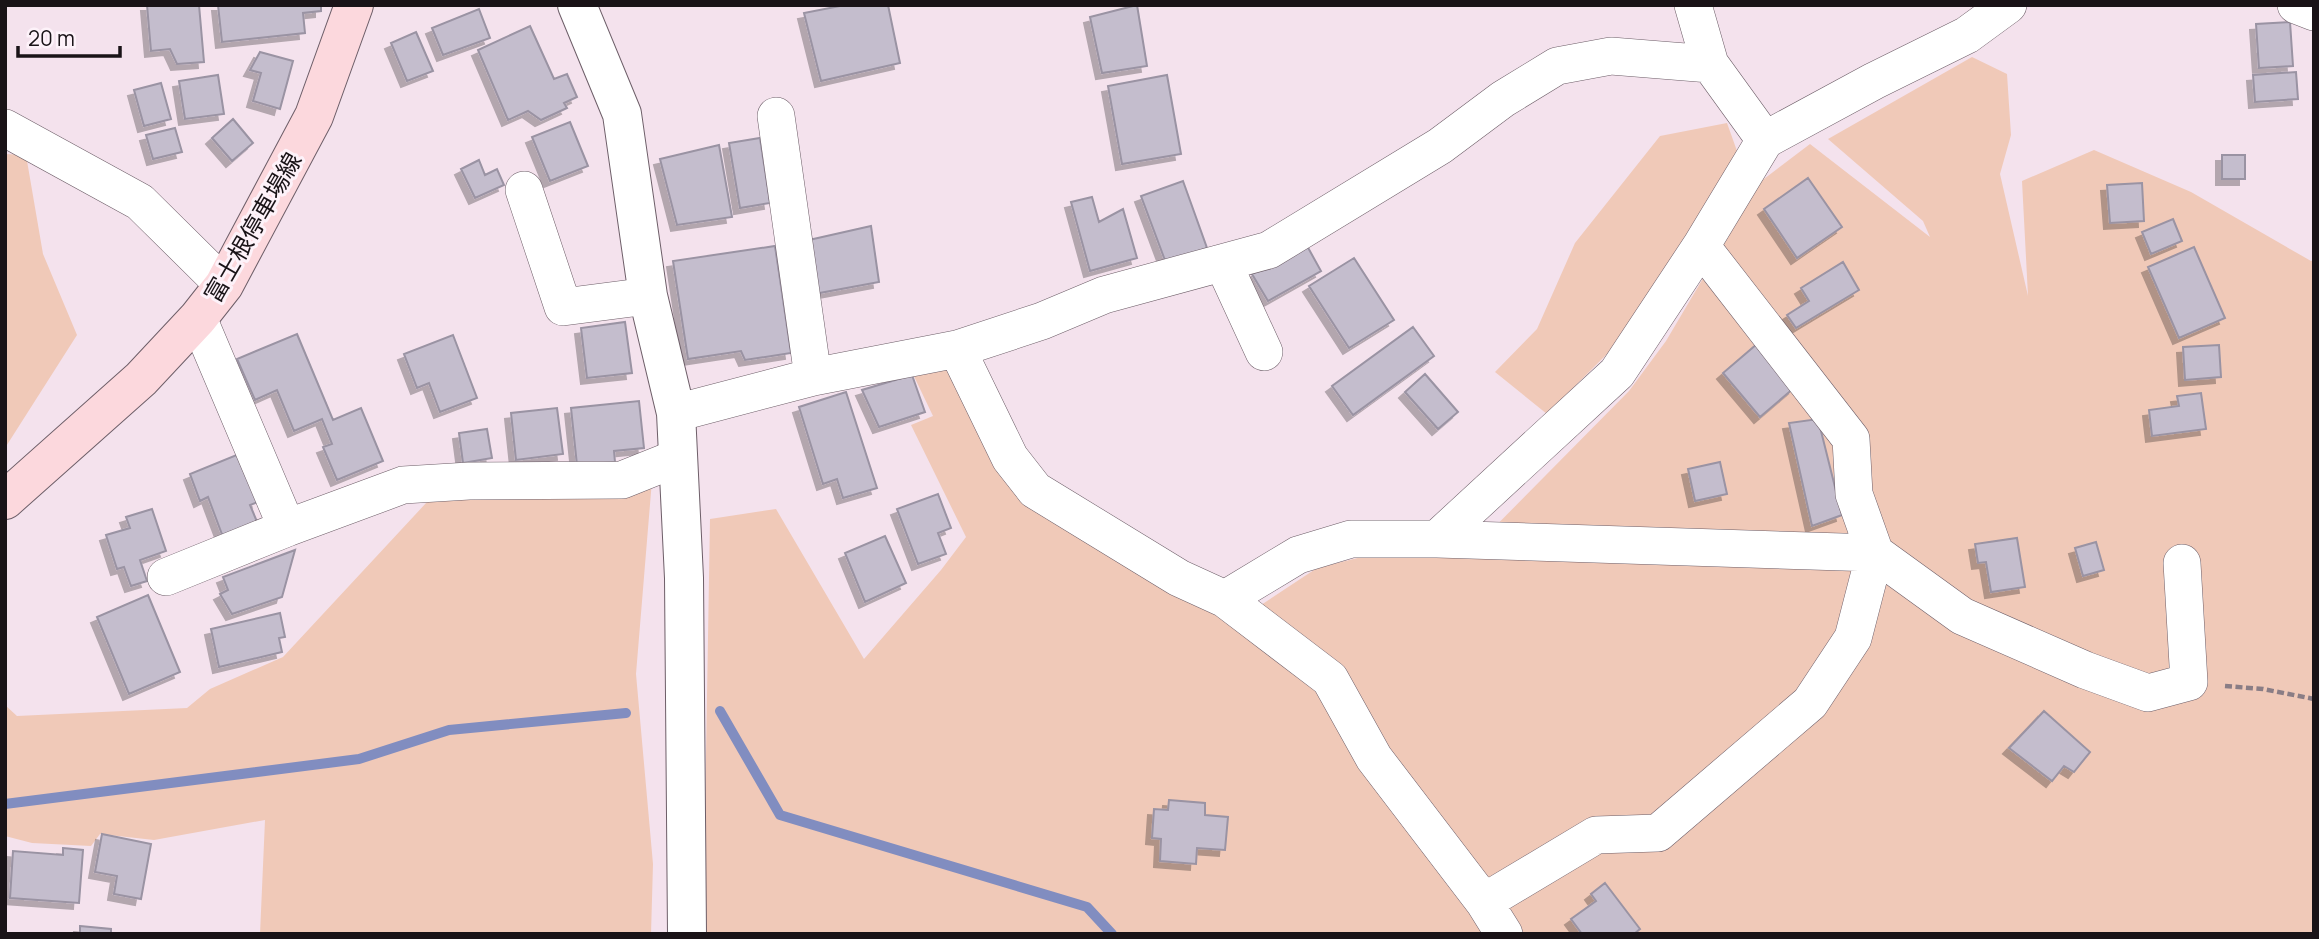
<svg xmlns="http://www.w3.org/2000/svg" width="2319" height="939" font-family="Manrope,'Noto Sans JP',sans-serif">
  <defs>
    <filter id="shadow"><feDropShadow dx="-6" dy="6" stdDeviation="0" flood-color="#0004"/></filter>
  </defs>
  <rect width="100%" height="100%" fill="#f4e2ed"/>
  <path fill="#f0c9b8" d="M1972,57L2007,74L2011,135L2000,174L2028,296L2022,181L2094,150L2191,192L2311,261L2314,260V934H703L710,519L776,509L864,659L941,570L966,537L911,425L933,416L910,368L957,349L1009,456L1255,609L1317,568L1378,553L1465,557L1629,391L1666,341L1760,182L1810,144L1930,237L1923,221L1828,139Z
    M1727,123L1737,151L1631,330L1547,414L1495,372L1537,329L1575,243L1660,136Z
    M5,154L26,155L43,254L77,335L5,448Z
    M653,468L636,674L653,864L651,934H260L265,820L154,840L100,834L91,846L32,843L5,836V705L17,716L187,708L210,689L283,657L440,488Z"/>
  <g fill="none" stroke-linecap="round" stroke-linejoin="round">
    <path stroke="#818dc0" stroke-width="10" d="M720,711L780,815L1087,907L1112,934
      M5,804L359,759L449,730L626,713"/>
  </g>
  <path fill="#c4bdcd" stroke="#9a93a3" stroke-width="2" filter="url(#shadow)" d="M147,5H199L204,62L177,64L170,49L151,51Z
    M218,5H321V11L303,13L305,33L222,42Z
    M845,5H888L900,63L821,81L804,13Z
    M1137,5L1147,66L1102,73L1090,17Z
    M479,9L490,38L443,55L432,28Z
    M2290,22L2293,66L2259,68L2256,24Z
    M530,26L554,79L567,74L577,97L564,103L567,108L541,120L528,111L508,120L478,50Z
    M416,32L433,71L407,81L391,43Z
    M260,52L293,61L280,109L253,101L261,73L250,70Z
    M2296,72L2298,99L2255,102L2253,75Z
    M218,75L224,114L185,119L179,81Z
    M1167,75L1181,154L1122,164L1108,86Z
    M161,83L171,119L144,126L134,90Z
    M233,119L253,143L232,161L212,138Z
    M570,122L588,166L550,181L532,137Z
    M175,128L182,152L153,159L146,135Z
    M760,138L770,203L740,208L729,143Z
    M719,145L732,217L677,225L660,159Z
    M2222,155H2245V179H2222Z
    M479,160L485,175L497,169L504,185L475,198L461,169Z
    M1808,178L1842,227L1797,258L1764,209Z
    M1183,181L1207,248L1166,263L1141,196Z
    M2142,183L2144,221L2110,223L2107,185Z
    M1092,197L1099,222L1123,209L1137,258L1090,271L1071,202Z
    M2173,219L2182,241L2151,254L2142,232Z
    M871,226L879,282L814,294L800,242Z
    M1306,244L1321,271L1268,301L1252,274Z
    M775,246L791,353L745,360L741,351L688,359L673,261Z
    M2194,247L2225,318L2179,338L2148,267Z
    M1354,258L1394,320L1349,348L1309,286Z
    M1843,262L1859,290L1796,328L1787,315L1809,301L1801,288Z
    M625,322L632,373L587,378L581,328Z
    M1413,327L1434,356L1353,415L1332,386Z
    M297,334L333,420L361,408L383,461L337,480L323,447L332,444L322,419L294,431L277,390L255,400L237,359Z
    M453,335L477,398L440,412L429,383L417,388L404,354Z
    M1757,344L1794,388L1760,417L1723,373Z
    M2219,345L2221,377L2185,380L2183,347Z
    M1425,374L1458,412L1438,429L1405,392Z
    M912,375L925,412L879,427L862,390Z
    M846,392L877,488L843,498L837,479L823,484L799,407Z
    M2201,393L2206,429L2152,436L2149,410L2179,406L2177,396Z
    M639,401L644,448L614,451L615,462L577,465L571,408Z
    M557,408L563,454L516,460L511,413Z
    M1818,419L1842,515L1812,526L1789,423Z
    M487,429L492,458L463,463L459,433Z
    M239,454L258,502L250,505L258,524L223,537L208,497L200,501L190,474Z
    M1720,462L1727,494L1695,501L1688,469Z
    M938,494L951,528L938,533L946,554L918,564L897,509Z
    M152,509L166,551L140,560L147,581L131,586L124,567L117,569L106,535L130,528L126,517Z
    M885,536L906,583L865,602L845,553Z
    M2017,538L2025,587L1991,592L1986,562L1978,563L1975,544Z
    M2096,542L2104,570L2083,576L2075,548Z
    M295,550L282,597L232,614L220,594L228,590L223,577Z
    M148,595L180,672L129,694L97,617Z
    M280,613L285,637L279,638L282,652L219,667L211,629Z
    M2044,711L2090,752L2074,772L2064,766L2052,781L2009,748Z
    M1169,800L1205,803V815L1228,817L1225,850L1197,848L1196,864L1160,861L1161,839L1152,838L1154,809L1168,810Z
    M102,834L151,844L141,899L114,894L117,876L95,872Z
    M63,848L83,850L79,903L10,898L13,851L63,855Z
    M1605,883L1640,929L1634,934H1582L1571,919L1596,901L1591,894Z
    M80,926L111,929V934H80Z"/>
  <g fill="none" stroke-linecap="round" stroke-linejoin="round">
    <defs>
      <path id="minor" d="M1693,5L1710,64
        M2296,5L2314,12
        M776,116L813,377
        M5,128L140,202L224,285
        M524,190L563,307L648,296
        M1223,263L1264,352
        M957,349L1042,321L1104,295L1269,250L1440,146L1503,99L1557,66L1611,56L1710,64L1765,140
        M676,413L813,377L957,349L1010,458L1035,490L1179,578L1225,599L1330,679L1374,758L1484,902L1504,934
        M287,528L403,485L469,481L622,480L677,458
        M1437,539L1617,373L1701,246
        M166,577L287,528L198,318
        M1225,599L1298,555L1351,539H1437L1875,553L1962,616L2085,670L2148,693L2189,682L2182,563
        M1484,902L1596,835L1658,833L1810,703L1853,638L1875,553L1854,494L1851,439L1701,246L1765,140L1874,81L1967,35L2008,5"/>
      <path id="tertiary" d="M577,5L622,114L648,296L676,413L684,578L687,934"/>
      <path id="secondary" d="M5,500L141,379L198,318L224,285L314,116L354,5"/>
    </defs>
    <use href="#minor" stroke="#6d5e68" stroke-width="38"/>
    <use href="#tertiary" stroke="#6d5e68" stroke-width="40"/>
    <use href="#secondary" stroke="#6d5e68" stroke-width="40"/>
    <path stroke="#8a7d85" stroke-width="4.5" stroke-dasharray="7 3.5" stroke-linecap="butt" d="M2225,686L2263,689L2314,699"/>
    <use href="#minor" stroke="#fff" stroke-width="37"/>
    <use href="#tertiary" stroke="#fff" stroke-width="38"/>
    <use href="#secondary" stroke="#fcd8dd" stroke-width="38"/>
  </g>
  <g text-anchor="middle" dominant-baseline="central" stroke-width="6" stroke-linejoin="round" paint-order="stroke">
    <g font-size="24" fill="#191317" stroke="#fdf2f9">
      <text transform="translate(252 227) rotate(-60)">富士根停車場線</text>
    </g>
  </g>
  <rect width="2319" height="939" fill="none" stroke="#191317" stroke-width="14"/>
  <path d="M18 46v10h102v-10" fill="none" stroke="#191317" stroke-width="3.5"/>
  <text x="28" y="46" font-size="21" fill="#191317" stroke="#fdf2f9" stroke-width="5" paint-order="stroke">20 m</text>
</svg>
